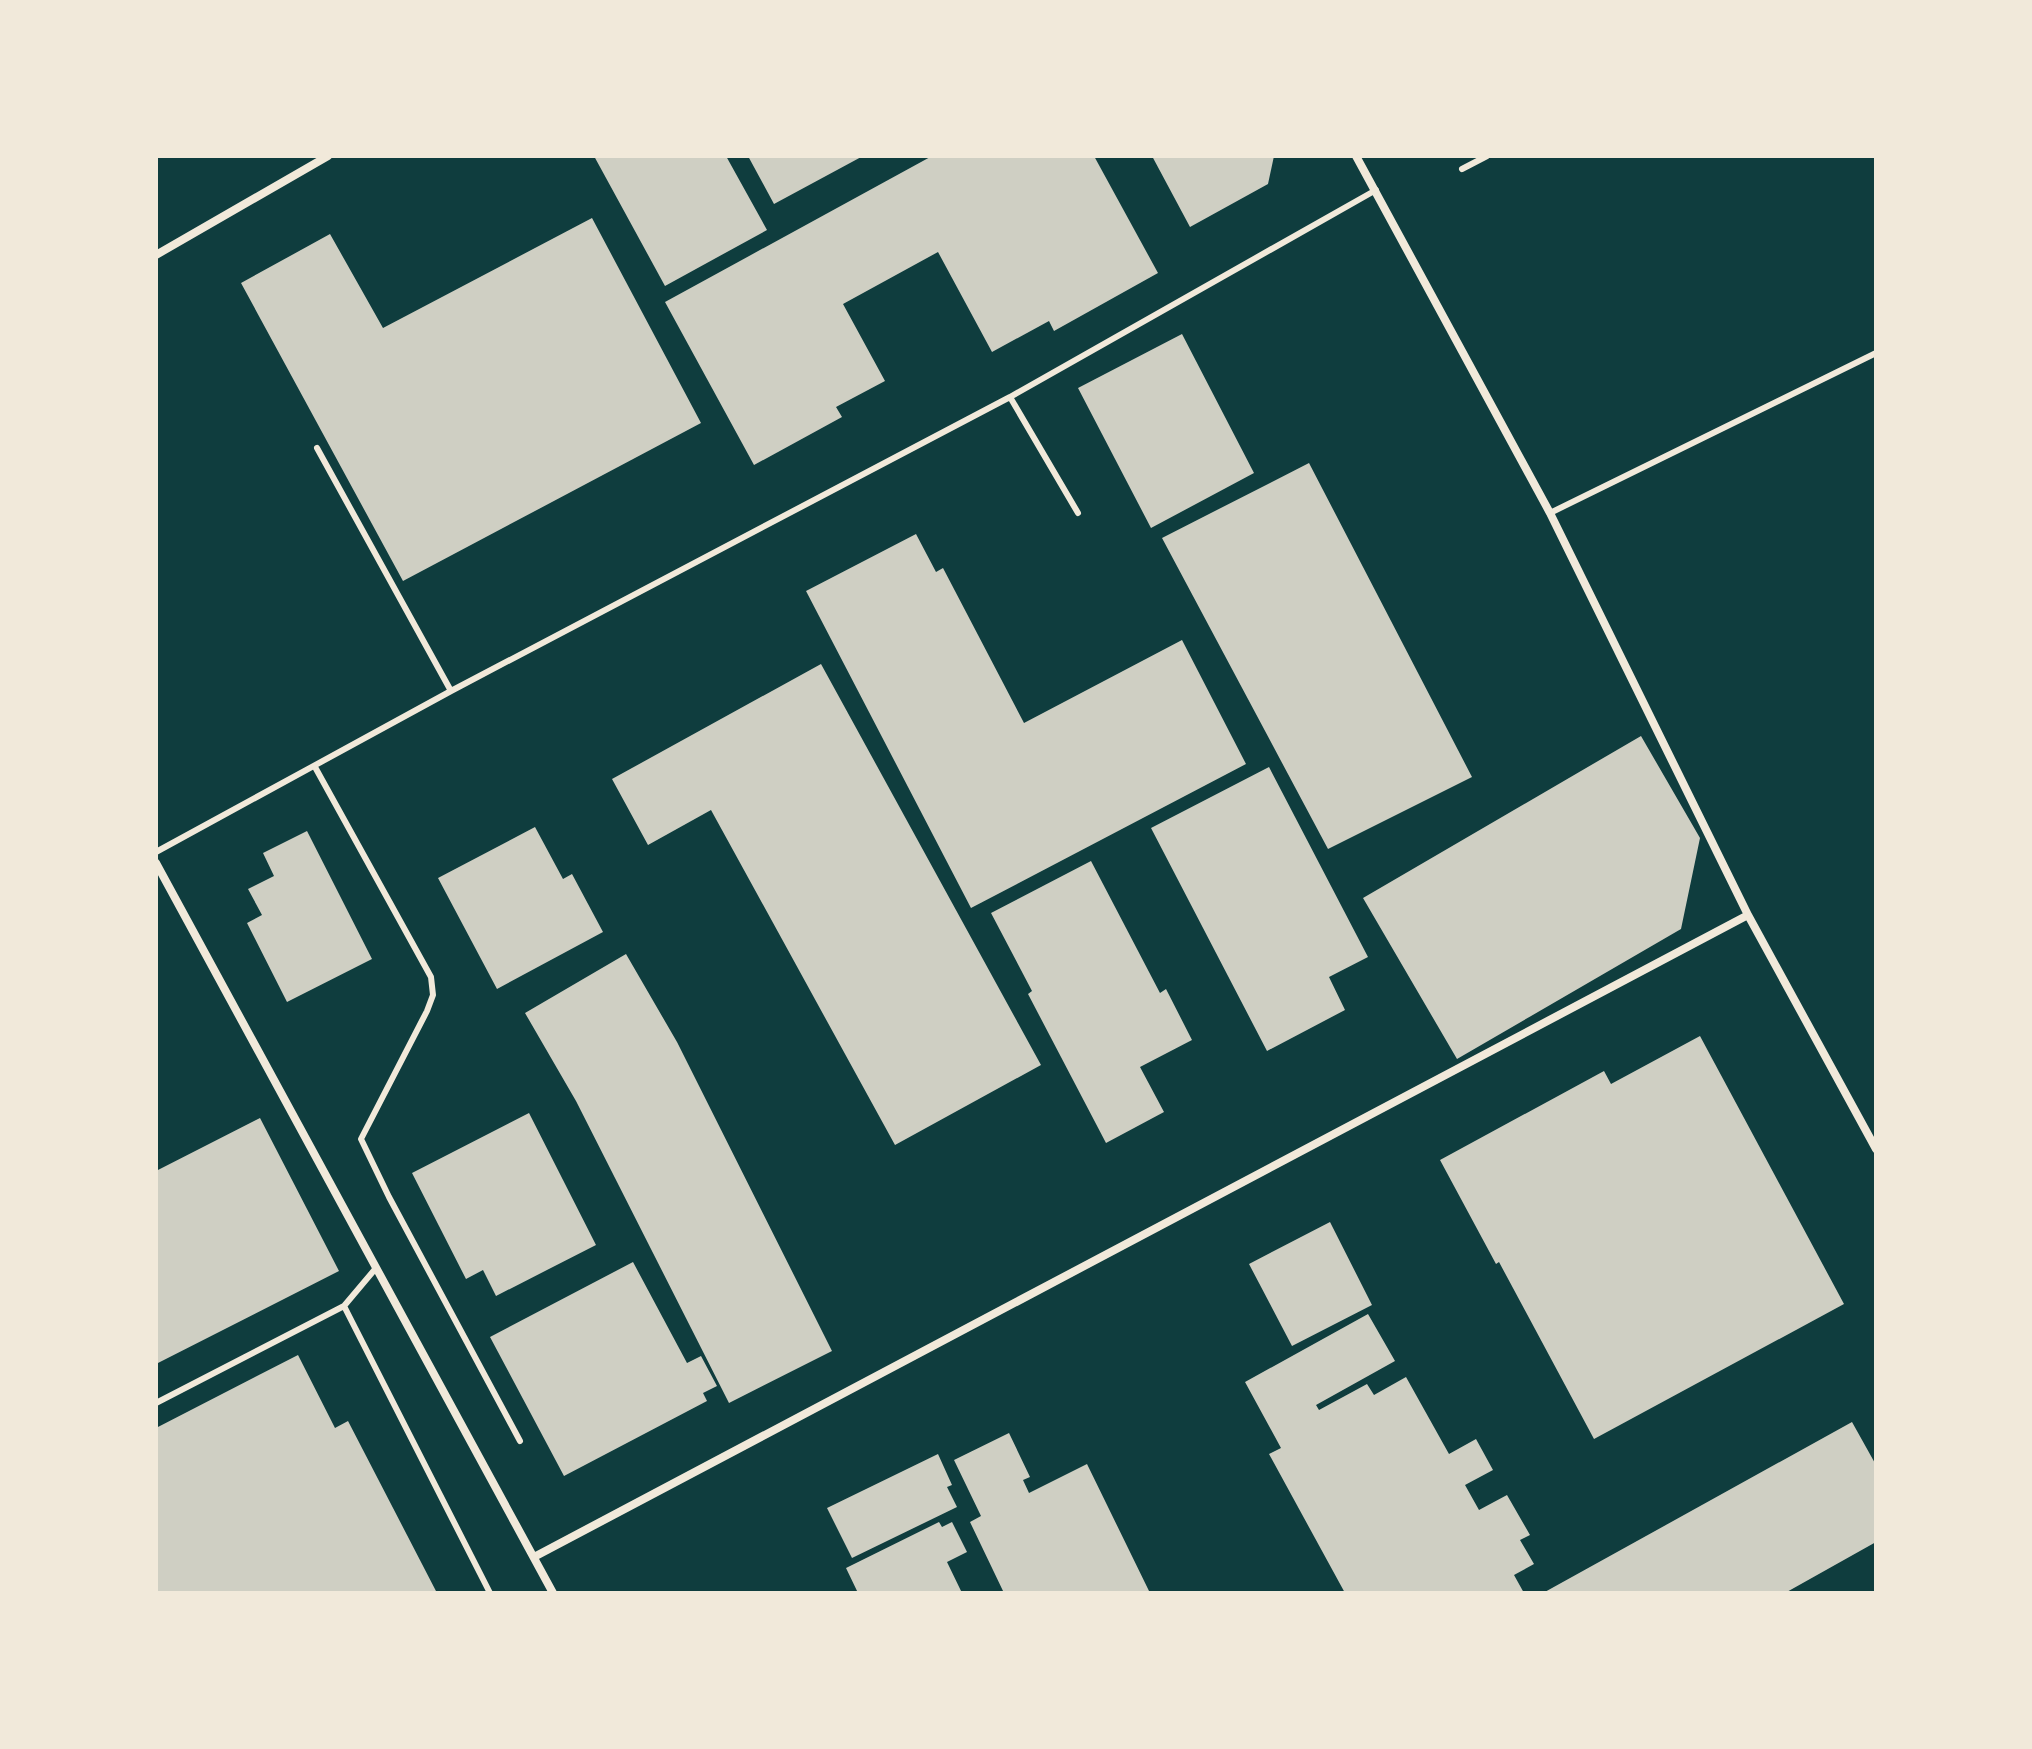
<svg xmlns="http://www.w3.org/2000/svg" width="2032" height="1749" font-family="Roboto,sans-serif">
  <rect width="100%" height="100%" fill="#0f3d3e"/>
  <path fill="#cfcfc3" d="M594,156H726L767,230L665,286Z
    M748,156H863L774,204Z
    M932,156H1094L1158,273L1054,331L1049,321L992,352L938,252L843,304L885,381L836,407L842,417L754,465L665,302Z
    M1152,156H1274L1268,184L1190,227Z
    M592,218L701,423L403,581L241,283L330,234L383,328Z
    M1182,334L1254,473L1151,528L1078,388Z
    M1309,463L1472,777L1328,849L1162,538Z
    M916,534L936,572L943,568L1024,723L1182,640L1246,764L971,908L806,591Z
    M821,664L1041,1065L895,1145L711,810L648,845L612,779Z
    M1641,736L1700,838L1681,929L1457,1059L1363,898Z
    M1269,767L1368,957L1329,977L1345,1010L1267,1051L1151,828Z
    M535,827L563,879L572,874L603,932L497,989L438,878Z
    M307,831L372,959L287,1002L247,923L262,915L248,889L274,876L263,853Z
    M1091,861L1160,993L1166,989L1192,1040L1140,1067L1164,1112L1106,1143L1028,994L1032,991L991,913Z
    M626,954L677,1042L832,1351L729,1403L576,1101L525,1013Z
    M1700,1036L1844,1304L1594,1439L1499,1262L1496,1264L1440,1160L1604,1071L1611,1084Z
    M529,1113L596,1245L496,1296L483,1270L466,1279L412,1173Z
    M260,1118L339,1271L156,1364V1171Z
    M1330,1222L1372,1305L1292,1346L1249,1264Z
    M633,1262L687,1363L701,1356L717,1386L703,1393L707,1401L564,1476L490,1337Z
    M1368,1314L1395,1361L1316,1405L1319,1410L1367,1384L1374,1395L1406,1377L1449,1454L1476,1439L1493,1470L1465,1485L1479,1510L1507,1495L1530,1535L1520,1540L1534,1564L1514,1575L1524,1593H1345L1269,1454L1281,1448L1245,1382Z
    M298,1355L335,1428L348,1421L437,1593H156V1428Z
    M1852,1422L1876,1465V1542L1785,1593H1543Z
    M1009,1433L1030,1477L1023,1480L1029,1493L1087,1464L1150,1593H1004L970,1522L981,1516L954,1460Z
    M938,1454L952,1485L947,1487L957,1507L852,1558L827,1508Z
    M939,1522L942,1527L952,1522L967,1552L947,1562L962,1593H858L846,1568Z"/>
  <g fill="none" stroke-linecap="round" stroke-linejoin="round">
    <path stroke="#f1e9da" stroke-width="6" d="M1462,169L1487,156
      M1010,397L1078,513
      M317,448L451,691
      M1550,513L1876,353
      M315,767L431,977L433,995L427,1011L361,1139L389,1197L520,1441
      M156,852L451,691L1010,397L1376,190
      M344,1306L490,1593
      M156,1403L344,1306L376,1268"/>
    <path stroke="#f1e9da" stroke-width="8" d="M156,255L328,156
      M156,863L553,1593
      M1748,915L1876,1149
      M534,1557L1748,915L1550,513L1356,156"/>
  </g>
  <rect width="2032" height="1749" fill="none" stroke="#f1e9da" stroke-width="316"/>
</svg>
